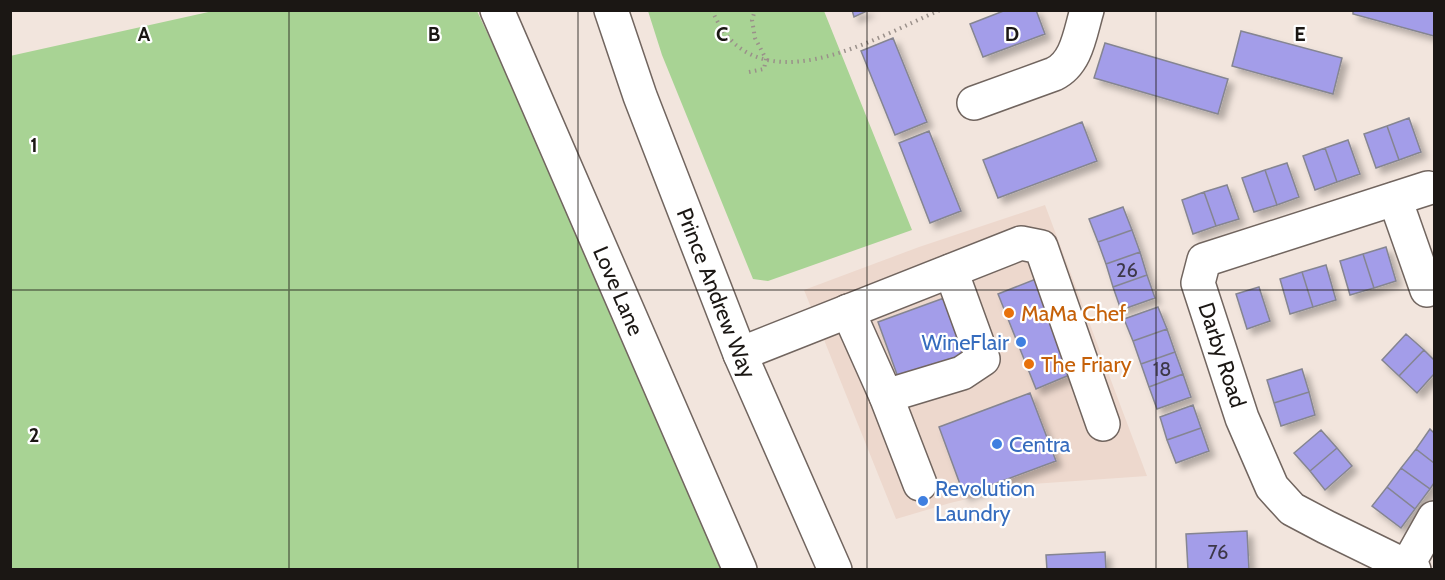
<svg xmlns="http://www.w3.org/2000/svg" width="1445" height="580" font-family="Cabin,sans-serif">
  <defs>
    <filter id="shadow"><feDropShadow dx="5.5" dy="5.5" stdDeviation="3" flood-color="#0004"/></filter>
  </defs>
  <rect width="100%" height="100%" fill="#f2e5dd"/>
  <path fill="#edd8cd" d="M1045,205L1147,476L1032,484L950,503L896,519L804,290L919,247Z"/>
  <path fill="#a8d394" d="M213,11H477L739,569H11L10,56Z
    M648,11H824L912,230L768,281L753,279L662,55Z"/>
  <path fill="#a39de9" stroke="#858591" stroke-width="1.5" filter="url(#shadow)" d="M852,10H869L854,17Z
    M1006,10H1036L1045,34L983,57L970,24Z
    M1353,10H1434V36L1353,14Z
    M1241,31L1342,58L1333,94L1232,66Z
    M893,38L927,122L895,135L861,51Z
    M1105,43L1228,79L1218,114L1094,78Z
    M1409,118L1421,152L1399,160L1387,126Z
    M1082,122L1097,161L998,198L983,160Z
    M1387,126L1399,160L1376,168L1364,134Z
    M929,131L961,211L930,223L899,143Z
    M1348,140L1360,174L1337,182L1325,148Z
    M1325,148L1337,182L1315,190L1303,156Z
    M1287,163L1299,197L1277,205L1265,170Z
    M1265,170L1277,205L1254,212L1242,178Z
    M1227,185L1239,219L1216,226L1204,192Z
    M1204,192L1216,226L1193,234L1182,200Z
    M1123,207L1132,230L1098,242L1089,219Z
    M1132,230L1140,252L1106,264L1098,242Z
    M1386,247L1396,281L1374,288L1363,254Z
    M1140,252L1147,275L1113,287L1106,264Z
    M1363,254L1374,288L1350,295L1340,261Z
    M1326,265L1336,300L1313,307L1302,272Z
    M1302,272L1313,307L1290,314L1280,279Z
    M1147,275L1155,298L1121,310L1113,287Z
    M1041,277L1079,371L1036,389L998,294Z
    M1259,287L1270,321L1247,329L1236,294Z
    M944,298L965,356L899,380L878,322Z
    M1158,307L1167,329L1133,341L1124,319Z
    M1167,329L1175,352L1141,364L1133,341Z
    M1406,334L1424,350L1399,376L1382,360Z
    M1424,350L1434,360V374L1417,393L1399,376Z
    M1175,352L1183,374L1149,387L1141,364Z
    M1302,369L1309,392L1274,403L1267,380Z
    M1183,374L1191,397L1157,409L1149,387Z
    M1309,392L1315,415L1281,426L1274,403Z
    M1030,393L1056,461L964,495L939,427Z
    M1193,405L1201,428L1167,440L1160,417Z
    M1201,428L1209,451L1176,463L1167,440Z
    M1430,429L1434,433V463L1416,449Z
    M1321,430L1337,448L1310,471L1294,453Z
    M1337,448L1352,466L1325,490L1310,471Z
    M1416,449L1434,463V483L1430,489L1401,468Z
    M1401,468L1430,489L1415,509L1387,487Z
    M1387,487L1415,509L1401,528L1372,506Z
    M1247,531L1249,570H1188L1186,534Z
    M1105,552L1106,570H1047L1046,555Z"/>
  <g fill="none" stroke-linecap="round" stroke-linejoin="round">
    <defs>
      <g id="minor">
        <path id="s1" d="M497,10L740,570"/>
        <path id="s2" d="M611,10L640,96L740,354L835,570"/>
        <path d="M974,103L1054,74C1077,63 1080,33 1087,10"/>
        <path d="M1395,199L1427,290"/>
        <path d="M848,311L886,396L962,373L983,359L951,271"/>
        <path d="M740,354L1021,243L1041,247L1103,424"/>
        <path d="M886,396L920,484"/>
        <path d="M1407,566L1434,518"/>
        <path d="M1414,570L1326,527L1292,509L1272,487L1242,418L1198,283L1204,260L1428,188"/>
      </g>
    </defs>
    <use href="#minor" stroke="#71655f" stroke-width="36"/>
    <path stroke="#9a908a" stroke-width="4" stroke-dasharray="1.5 4.5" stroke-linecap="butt" d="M712,10C754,111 873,39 940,10
      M749,72L764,69L766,59L755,38L752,20L755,10"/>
    <use href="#minor" stroke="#fff" stroke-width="33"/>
  </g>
  <path fill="none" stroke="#1b1714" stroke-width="1.5" stroke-opacity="0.55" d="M289,10V570M578,10V570M867,10V570M1156,10V570M10,290H1434"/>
  <g fill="#e8710a" stroke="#fff" stroke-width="2">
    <circle cx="1009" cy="313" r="6"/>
    <circle cx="1029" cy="364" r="6"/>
  </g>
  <g fill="#3f7fe0" stroke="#fff" stroke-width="2">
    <circle cx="1021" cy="342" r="6"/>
    <circle cx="997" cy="444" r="6"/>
    <circle cx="923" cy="501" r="6"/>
  </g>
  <g text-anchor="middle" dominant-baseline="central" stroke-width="4.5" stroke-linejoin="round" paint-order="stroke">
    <g font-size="20" fill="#3d3849">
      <text x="1127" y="270">26</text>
      <text x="1162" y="369">18</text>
      <text x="1218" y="552">76</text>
    </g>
    <g font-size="22" fill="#1b1714" stroke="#fff">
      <text stroke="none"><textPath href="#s1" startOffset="306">Love Lane</textPath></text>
      <text stroke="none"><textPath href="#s2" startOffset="302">Prince Andrew Way</textPath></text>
      <text transform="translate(1222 355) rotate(72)">Darby Road</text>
    </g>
    <g font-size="22" fill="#c56008" stroke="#fff" text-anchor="start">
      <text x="1021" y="313">MaMa Chef</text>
      <text x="1041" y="364">The Friary</text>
    </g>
    <g font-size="22" fill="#366cbe" stroke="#fff" text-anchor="start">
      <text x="1009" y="342" text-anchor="end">WineFlair</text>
      <text x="1009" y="444">Centra</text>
      <text x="935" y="488">Revolution<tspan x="935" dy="25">Laundry</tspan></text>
    </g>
  </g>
  <g font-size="20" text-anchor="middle" font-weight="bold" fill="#1b1714" stroke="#fff" stroke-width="4.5" stroke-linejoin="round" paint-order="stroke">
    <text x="144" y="41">A</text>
    <text x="434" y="41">B</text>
    <text x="722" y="41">C</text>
    <text x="1012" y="41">D</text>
    <text x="1300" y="41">E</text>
    <text x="34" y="152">1</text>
    <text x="34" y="442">2</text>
  </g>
  <rect width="1445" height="580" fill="none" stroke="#1b1714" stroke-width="24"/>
</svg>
